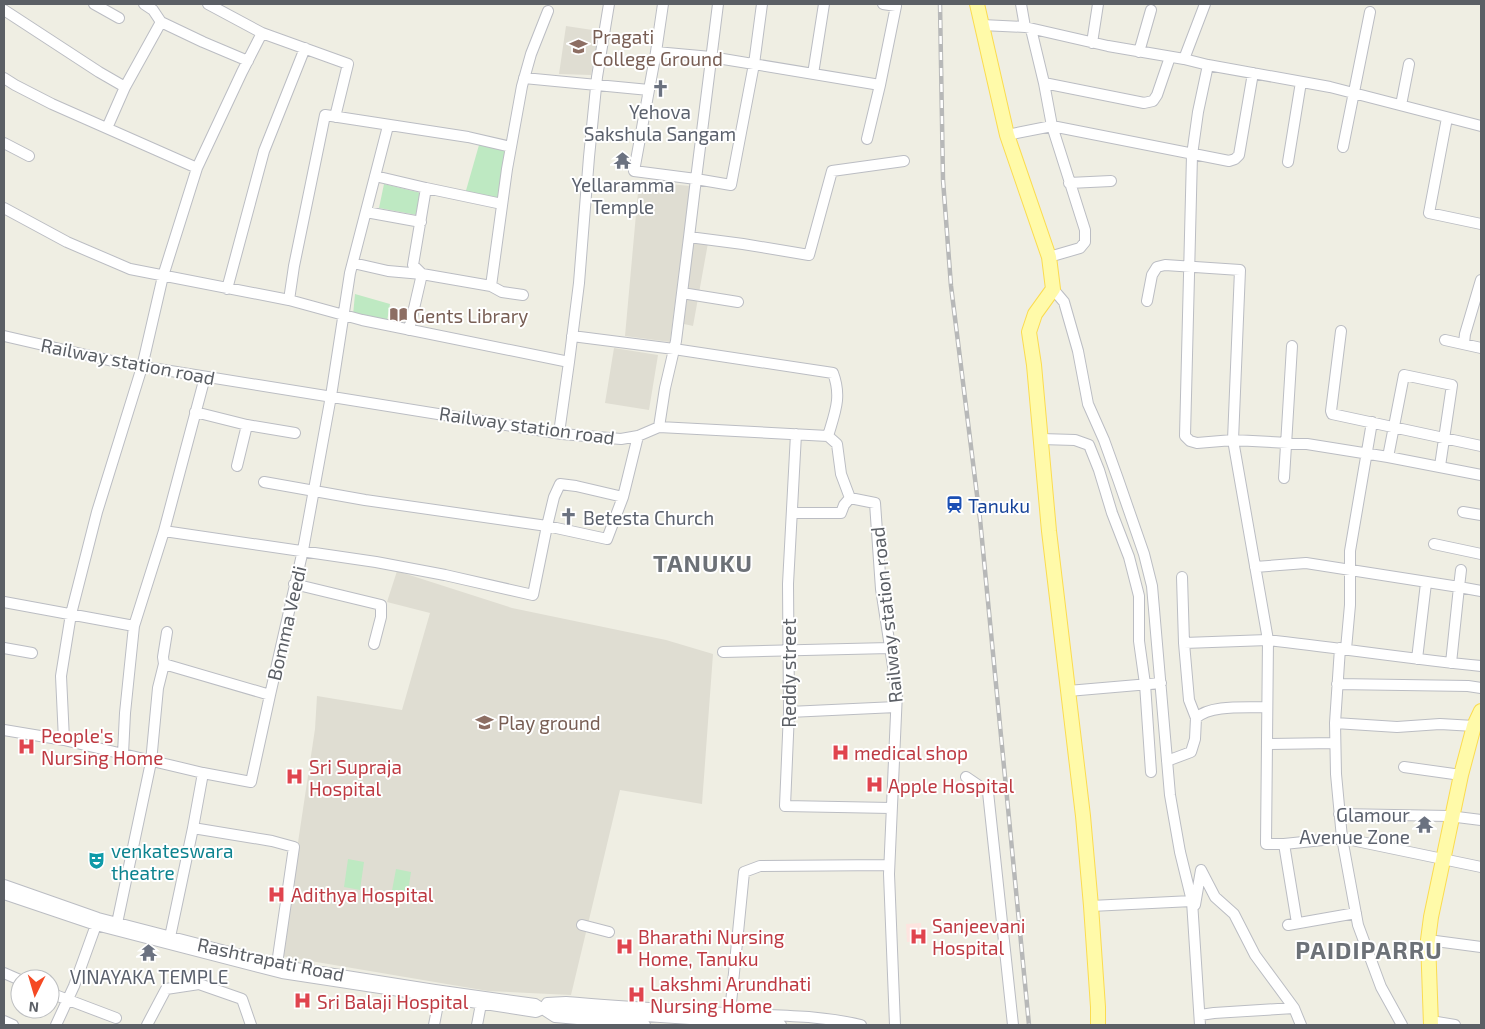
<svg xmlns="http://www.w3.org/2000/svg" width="1485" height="1029" font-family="'Exo 2',sans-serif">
  <rect width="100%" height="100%" fill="#efeee3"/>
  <path fill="#dfddd2" d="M566,26L599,31L591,75L559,74Z
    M639,181L690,186L670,342L625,336Z
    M694,237L708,243L693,326L684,324Z
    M614,348L658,355L649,410L605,403Z
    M397,571L512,608L666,640L713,654L702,804L620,790L571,995L488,991L281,956L315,729L317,696L402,710L430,613L387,602Z"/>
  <path fill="#fde4df" d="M921,923L922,941L907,942L906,924Z"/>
  <path fill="#bee9c2" d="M479,145L507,151L499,200L465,194Z
    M384,184L421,193L417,215L379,208Z
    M355,294L390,304L387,321L353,315Z
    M348,859L364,862L360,890L344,887Z
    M396,869L411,872L407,898L391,896Z"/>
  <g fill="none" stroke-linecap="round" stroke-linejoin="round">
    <defs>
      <path id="minor" d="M94,4L119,18
        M144,4L153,10L161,22L203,42L248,61
        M208,4L262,33
        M663,4L656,52L634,171L696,179L718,4
        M762,4L754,64L731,185L696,179L689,237L743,244L809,255L832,171L904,161
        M1021,4L1025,27
        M4,10L99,72L125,87
        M982,25L1025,27L1108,46L1184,59L1208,65L1330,87L1481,126
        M1031,29L1044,83L1052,126L1085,230V242L1080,248L1049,257
        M1092,43L1098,4
        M656,52L711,57L880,85L896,6L883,4
        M1139,52L1151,10
        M1184,59L1205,4
        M1208,65L1198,112L1192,155L1185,436L1190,441L1197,443L1233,440L1307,444L1388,457L1481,475
        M813,74L824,4
        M4,78L15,85L52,104L197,168
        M524,78L649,90
        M1044,83L1144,103L1153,101L1157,95L1170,57
        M1401,105L1409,64
        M1447,118L1429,213L1481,224
        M107,128L125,87L161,22
        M1007,135L1052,126L1229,161L1235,159L1239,155L1253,73
        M867,139L880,85
        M4,143L29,156
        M1343,147L1370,12
        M1288,162L1301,82
        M375,176L426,188
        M1069,183L1111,181
        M4,208L67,242L130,269L289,300L362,320L569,362L559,433
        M366,212L421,222
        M353,263L388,271L422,274
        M422,274L413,265L426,188L502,204
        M491,286L502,292L523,295
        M227,289L264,151L305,48
        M1053,289L1064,302L1078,351L1088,404L1104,440L1118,479L1144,554L1152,586L1170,795L1180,852L1192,901L1200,1025
        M682,293L738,302
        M289,300L294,266L325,115L468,137L511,147
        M1147,301L1152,275L1157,267L1165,265L1240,270L1233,440L1268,640L1184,643L1182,577
        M409,330L422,274L491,286L507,169L522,86L531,54L548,11
        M1341,331L1331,411L1332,414L1481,446
        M4,336L121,363L562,434L621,439L638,436L659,427L828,436L837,444L841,474L850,498L875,503L881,589L897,692L889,874L895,1025
        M572,336L674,349L833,373C842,397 835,412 828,436
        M1445,340L1481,348
        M1464,343L1465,334L1481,280
        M569,362L579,283L589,157L597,77L609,4
        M195,412L247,425L295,433
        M659,427L665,388L676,341L689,237
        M796,434L788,584L789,712L785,806L891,808
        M1041,439L1075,440L1089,445L1099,470L1112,513L1129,557L1139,596V641L1145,684L1151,772
        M1388,457L1404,375L1452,385L1440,466
        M237,466L247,425
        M1284,478L1292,346
        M264,482L365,500L547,526L554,497L560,484L576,486L623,497
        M1463,512L1481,515
        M792,513H841L844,505L850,498
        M164,531L205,377
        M1434,544L1481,554
        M1255,567L1306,563L1459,587L1461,570
        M294,584L381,605V617L374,644
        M4,602L134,626L125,713L123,754L203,773L251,782L270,695L164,664
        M134,626L164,531L376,562L445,575L533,595L547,526L607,539L623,497L638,436
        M4,648L32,653
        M1340,648L1335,723L1336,774L1342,838L1358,925L1381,987L1402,1025
        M1346,649L1350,605V551L1372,422
        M723,652L890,648
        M1417,659L1426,583
        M1451,663L1459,587L1481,591
        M1337,684L1468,686L1481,688
        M1068,691L1161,683
        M270,695L303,550L331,396L350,273L388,126
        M789,712L896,707
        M1196,718C1211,704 1247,708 1267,707
        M1335,723L1397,727L1440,724L1474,726
        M4,730L64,740L123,754
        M64,740L61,676L71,614L97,512L142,367L163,276L197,168L242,72L262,33L348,64L335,117
        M1267,744L1335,743
        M1167,761L1191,752L1195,739L1196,718L1189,700L1184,643
        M1404,767L1461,775
        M203,773L193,828L272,841L294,847L277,964
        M966,777L988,792L1013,1025
        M1339,814L1449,816L1481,820
        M1284,844H1266L1268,640C1339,648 1410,659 1481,666
        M4,885L98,918L283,966L435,990L535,1004L555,1017L645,1025
        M4,894L96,925L282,973L536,1012L543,1009L556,1010L781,1025
        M1195,905L1201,870L1215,897L1234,914L1255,955L1294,1008L1301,1025
        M1091,906L1192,901
        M1297,923L1284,844L1342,838L1481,867
        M582,925L609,932
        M1288,925L1356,913
        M116,928L151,762L158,688L164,664L163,657L167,632
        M170,937L193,828
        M1428,940L1481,947
        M4,973L20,980
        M50,993L116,1018
        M545,1006L547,1003L566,1002C624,1007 682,1010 740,1014C783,1016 819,1015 861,1025
        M730,1013L744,872L760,866L889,865
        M1200,1015L1214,1013L1294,1008
        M4,1021L13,1025
        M1431,1021L1455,1025
        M56,1025L74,986L96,925
        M147,1025L166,989L199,984L242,999L251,1025
        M434,1025L439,999
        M477,1025L481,1004"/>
      <path id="major" d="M977,4L1007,135L1049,257L1053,289L1035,314L1029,332L1034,365L1049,531L1083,816L1091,906L1098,1007V1025
        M1431,1025L1428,940L1431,917L1461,775L1474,726L1481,711"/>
    </defs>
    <use href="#minor" stroke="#bbbdc3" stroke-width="12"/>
    <use href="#major" stroke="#fbdc50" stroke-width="16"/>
    <use href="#minor" stroke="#fff" stroke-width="10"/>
    <use href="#major" stroke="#fffaa9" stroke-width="14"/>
    <defs>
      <path id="rail" d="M940,4L943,180L951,286L980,519L1029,1025"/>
    </defs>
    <use href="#rail" stroke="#b7b8b8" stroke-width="4.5"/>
    <use href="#rail" stroke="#fff" stroke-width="2.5" stroke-dasharray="8" stroke-linecap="butt"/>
  </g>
  <defs>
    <symbol id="university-bare" viewBox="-9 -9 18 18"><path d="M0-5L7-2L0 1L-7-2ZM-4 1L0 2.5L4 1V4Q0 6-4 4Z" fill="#8d6e63" stroke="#fff" stroke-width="2.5" paint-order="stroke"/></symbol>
    <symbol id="church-bare" viewBox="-9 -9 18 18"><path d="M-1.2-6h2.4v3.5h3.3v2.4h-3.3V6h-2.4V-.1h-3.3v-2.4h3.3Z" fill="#6b7280" stroke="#fff" stroke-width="2.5" paint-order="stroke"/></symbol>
    <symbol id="temple-bare" viewBox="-9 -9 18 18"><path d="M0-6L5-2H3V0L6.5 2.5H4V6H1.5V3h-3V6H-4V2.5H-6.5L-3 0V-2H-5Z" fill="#6b7280" stroke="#fff" stroke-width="2.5" paint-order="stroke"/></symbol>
    <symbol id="library-bare" viewBox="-9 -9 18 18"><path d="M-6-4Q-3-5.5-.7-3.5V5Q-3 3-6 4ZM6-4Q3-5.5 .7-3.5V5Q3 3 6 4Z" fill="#8d6e63" stroke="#fff" stroke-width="2.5" paint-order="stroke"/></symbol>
    <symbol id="station-bare" viewBox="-9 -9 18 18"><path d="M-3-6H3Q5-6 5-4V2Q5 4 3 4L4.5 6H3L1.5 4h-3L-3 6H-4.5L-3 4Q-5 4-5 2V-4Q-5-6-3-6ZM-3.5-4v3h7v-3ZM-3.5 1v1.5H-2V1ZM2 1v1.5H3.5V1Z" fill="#1a4fb4" stroke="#fff" stroke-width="2.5" paint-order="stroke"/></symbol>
    <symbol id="hospital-bare" viewBox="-9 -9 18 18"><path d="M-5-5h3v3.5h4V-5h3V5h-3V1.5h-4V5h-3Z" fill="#e0444e" stroke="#fff" stroke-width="2.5" paint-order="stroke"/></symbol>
    <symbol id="theatre-bare" viewBox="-9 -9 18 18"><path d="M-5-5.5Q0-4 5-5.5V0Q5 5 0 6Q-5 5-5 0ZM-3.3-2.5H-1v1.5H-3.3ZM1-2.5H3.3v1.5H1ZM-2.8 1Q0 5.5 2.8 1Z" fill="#0f9aa8" stroke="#fff" stroke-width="2.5" paint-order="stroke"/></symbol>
  </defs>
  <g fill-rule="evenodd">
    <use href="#university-bare" x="566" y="34" width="25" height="25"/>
    <use href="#church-bare" x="648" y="76" width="25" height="25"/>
    <use href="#temple-bare" x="610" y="148" width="25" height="25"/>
    <use href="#library-bare" x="386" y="302" width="25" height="25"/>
    <use href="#station-bare" x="942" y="492" width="25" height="25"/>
    <use href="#church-bare" x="556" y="504" width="25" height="25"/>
    <use href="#university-bare" x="472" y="710" width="25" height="25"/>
    <use href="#hospital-bare" x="14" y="734" width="25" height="25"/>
    <use href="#hospital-bare" x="828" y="740" width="25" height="25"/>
    <use href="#hospital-bare" x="282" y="764" width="25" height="25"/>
    <use href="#hospital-bare" x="862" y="772" width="25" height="25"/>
    <use href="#temple-bare" x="1412" y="812" width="25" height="25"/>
    <use href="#theatre-bare" x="84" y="848" width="25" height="25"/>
    <use href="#hospital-bare" x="264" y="882" width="25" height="25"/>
    <use href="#hospital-bare" x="906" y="924" width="25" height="25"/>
    <use href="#hospital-bare" x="612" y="934" width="25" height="25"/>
    <use href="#temple-bare" x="136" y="940" width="25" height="25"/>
    <use href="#hospital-bare" x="624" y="982" width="25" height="25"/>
    <use href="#hospital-bare" x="290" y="988" width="25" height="25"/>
  </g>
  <g text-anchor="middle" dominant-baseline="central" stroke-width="4" stroke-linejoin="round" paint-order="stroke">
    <g font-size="19" fill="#785e54" stroke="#fff" text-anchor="start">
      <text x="592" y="36">Pragati<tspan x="592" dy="22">College Ground</tspan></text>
      <text x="413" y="315">Gents Library</text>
      <text x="498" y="722">Play ground</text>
    </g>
    <g font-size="19" fill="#5b616d" stroke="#fff">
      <text x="660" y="111">Yehova<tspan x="660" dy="22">Sakshula Sangam</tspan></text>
      <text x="623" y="184">Yellaramma<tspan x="623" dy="22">Temple</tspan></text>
      <text x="583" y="517" text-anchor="start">Betesta Church</text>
      <text x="1410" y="814" text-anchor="end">Glamour<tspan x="1410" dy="22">Avenue Zone</tspan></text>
      <text x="149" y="976">VINAYAKA TEMPLE</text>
    </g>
    <g font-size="19" fill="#5b5f65" stroke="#fff">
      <text transform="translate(128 361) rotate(11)">Railway station road</text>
      <text transform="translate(527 425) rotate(8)">Railway station road</text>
      <text transform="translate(886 615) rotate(-96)">Railway station road</text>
      <text transform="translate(286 623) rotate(-77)">Bomma Veedi</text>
      <text transform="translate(788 673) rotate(-90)">Reddy street</text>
      <text transform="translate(271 959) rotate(12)">Rashtrapati Road</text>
    </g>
    <g font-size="19" fill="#164399" stroke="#fff" text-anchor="start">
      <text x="968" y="505">Tanuku</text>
    </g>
    <g font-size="19" fill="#be3a42" stroke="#fff" text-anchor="start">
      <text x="41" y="735">People's<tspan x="41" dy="22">Nursing Home</tspan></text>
      <text x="854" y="752">medical shop</text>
      <text x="309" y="766">Sri Supraja<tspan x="309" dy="22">Hospital</tspan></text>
      <text x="888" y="785">Apple Hospital</text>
      <text x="291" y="894">Adithya Hospital</text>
      <text x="932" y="925">Sanjeevani<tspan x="932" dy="22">Hospital</tspan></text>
      <text x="638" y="936">Bharathi Nursing<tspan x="638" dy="22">Home, Tanuku</tspan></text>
      <text x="650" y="983">Lakshmi Arundhati<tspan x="650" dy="22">Nursing Home</tspan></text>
      <text x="317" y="1001">Sri Balaji Hospital</text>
    </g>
    <g font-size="19" fill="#0d838f" stroke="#fff" text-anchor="start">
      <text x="111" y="850">venkateswara<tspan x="111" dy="22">theatre</tspan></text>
    </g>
    <g font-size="24" font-weight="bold" letter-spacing="1" fill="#6c7177" stroke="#fff">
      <text x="703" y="562">TANUKU</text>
      <text x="1369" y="949">PAIDIPARRU</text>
    </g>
  </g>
  <rect width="1485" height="1029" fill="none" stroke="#5b5f65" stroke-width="10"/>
  <g transform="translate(35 994) rotate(185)"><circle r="24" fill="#ffffff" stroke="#bdbfc1"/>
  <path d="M0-4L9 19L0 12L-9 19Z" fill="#f54923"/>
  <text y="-8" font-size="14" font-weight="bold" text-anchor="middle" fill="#5b5f65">N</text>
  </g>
</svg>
